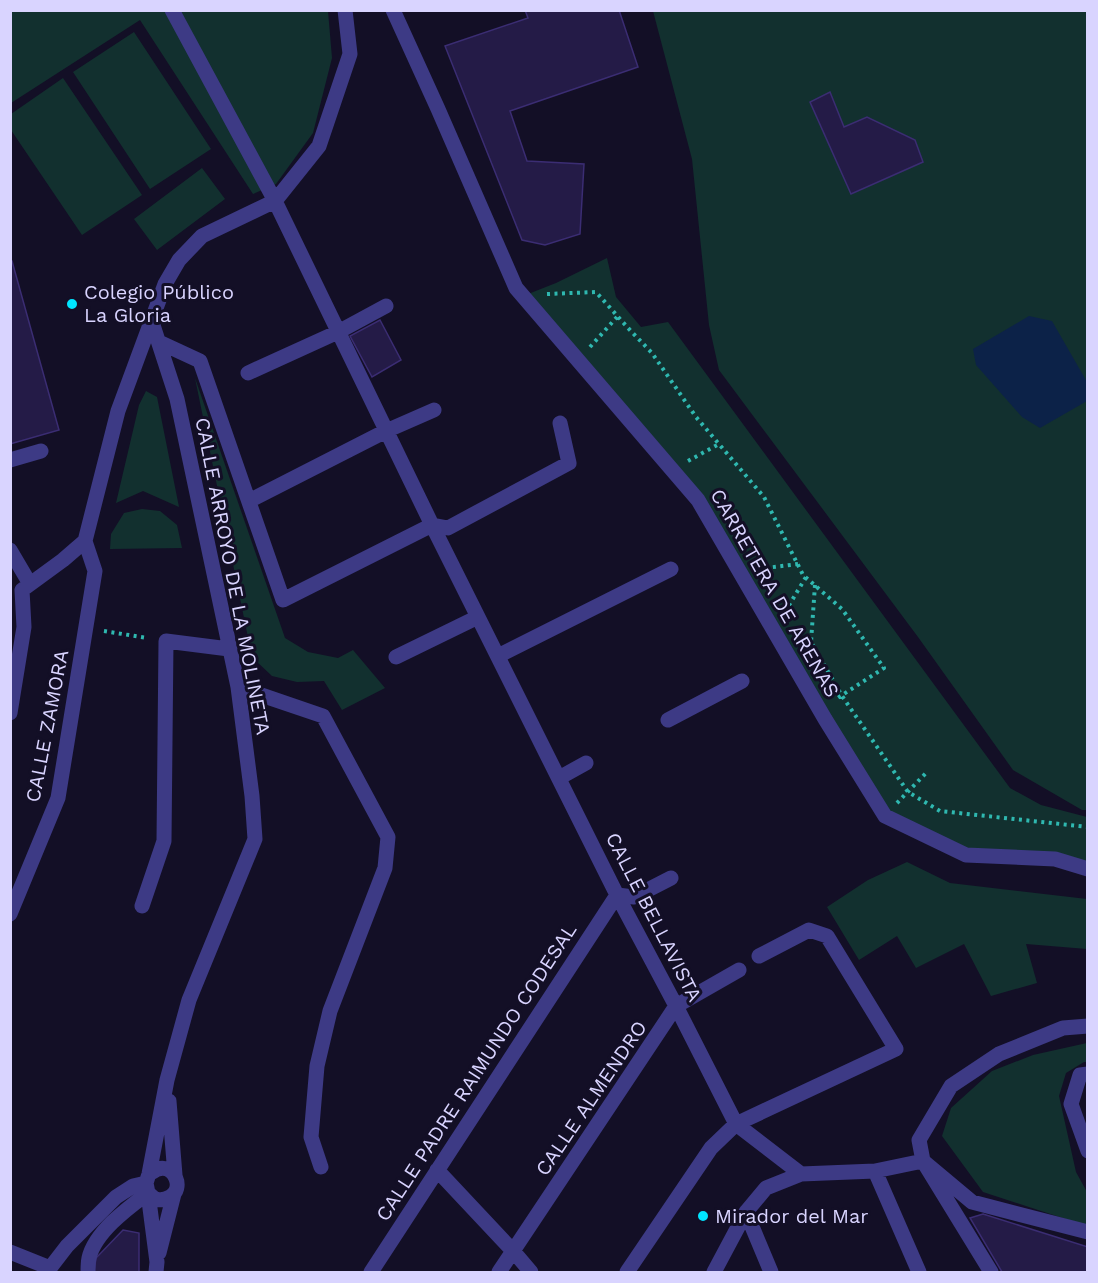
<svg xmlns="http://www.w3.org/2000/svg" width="1098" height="1283" font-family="'Work Sans',sans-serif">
  <rect width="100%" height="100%" fill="#130f26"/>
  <path fill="#12302f" d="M11,11H328L332,58L313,133L276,184L253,194L140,20L11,103Z
    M653,11H1087V810H1082L1013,770L918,637L719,370L709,325L692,159Z
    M134,32L211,149L150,189L73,72Z
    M63,78L142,195L82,235L11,130V114Z
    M202,168L225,199L157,250L134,219Z
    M607,258L616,297L641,327L668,322L1010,788L1041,805L1087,817V869L966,855L885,816L698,500L523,296L556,283Z
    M195,378L285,638L308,652L338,658L353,650L385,688L342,710L324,681L297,682L272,676L252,657Z
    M146,391L157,397L179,507L143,491L116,503L139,405Z
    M142,509L160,511L177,525L182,548L110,549L111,534L124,513Z
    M907,862L950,883L1087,899V949L1026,944L1037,983L991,996L964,944L916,968L897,936L859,960L827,907L868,880Z
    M1087,1043V1062H1084L1066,1073L1059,1096L1076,1172L1087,1192V1226L983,1192L942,1136L951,1108L992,1071L1033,1055Z"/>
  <path fill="#0c2248" d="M1029,316L1052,321L1087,382V401L1040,428L1022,417L976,365L973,349Z"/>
  <path fill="#241b47" stroke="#3b2d73" stroke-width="1.5" d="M525,10H619L638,67L510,111L527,161L584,164L580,234L545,245L522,240L445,46L528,18Z
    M830,92L844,127L867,117L915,140L923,162L851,194L810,102Z
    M10,261H12L59,430L10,444Z
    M380,320L401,360L372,377L350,336Z
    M983,1214L1088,1247V1272H1002L970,1218Z
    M123,1230L139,1233V1272H94L96,1258Z"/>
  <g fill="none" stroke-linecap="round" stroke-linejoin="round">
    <path stroke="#2fb8b0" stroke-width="4" stroke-dasharray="3 4.5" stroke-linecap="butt" d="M547,294L596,292L629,329L652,353L696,417L764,497L803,575L842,609L884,668L836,699
      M590,347L617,317
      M688,461L719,444
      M758,569L798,564
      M815,585L811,642L842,696L908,792L940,811L1088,827
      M785,612L806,577
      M104,631L147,638
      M897,803L926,773"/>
    <path stroke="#3d3a85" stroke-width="15" d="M172,10L275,201L432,525L617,895L676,1006L736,1124L801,1174
      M393,10L438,109L516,288L698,500L825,719L885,816L966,855L1055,859L1088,869
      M151,319L177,399L238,687L252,796L255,839L189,1000L167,1080L149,1174L146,1183L148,1193L157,1262L156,1272
      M159,342L200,361L283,600L432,525L448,528L569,463L560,423
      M248,373L338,332L386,306
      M10,460L41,451
      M249,501L386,431L434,410
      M10,550L30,584
      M22,590L63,560L85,541L118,411L165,284L179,260L202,236L275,201L319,146L350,54L345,10
      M498,656L671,569
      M396,657L478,617
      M238,687L323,716L388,837L385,868L330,1011L317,1066L311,1137L321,1167
      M10,713L24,627L22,590
      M668,720L742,681
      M559,778L586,763
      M142,906L164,841L166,641L229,649
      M10,914L58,798L95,571L85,541
      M1088,1074L1080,1075L1071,1104L1088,1151
      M169,1101L175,1175
      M437,1170L514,1252L531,1272
      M875,1171L919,1272
      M148,1193C151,1195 153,1198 156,1199C161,1201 166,1199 170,1197C185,1188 174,1164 158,1169C157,1169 150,1174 149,1174
      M746,1212L771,1272
      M10,1252L50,1268
      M159,1253L174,1194
      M49,1272L50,1268L67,1246L116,1197L133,1186L146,1183
      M88,1272C88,1268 88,1263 89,1258C95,1232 128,1208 148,1193
      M371,1272L617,895L634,897L671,878
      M499,1272L676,1006L739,970
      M627,1272L711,1148L736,1124L896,1049L827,936L809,930L759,956
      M714,1272L746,1212L766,1188L801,1174L875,1171L923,1161L972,1202L1088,1232
      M991,1272L923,1161L919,1140L951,1086L999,1054L1063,1028L1088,1026"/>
  </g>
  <g fill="#00e5ff" stroke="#130f26" stroke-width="2">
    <circle cx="72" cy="304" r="6"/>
    <circle cx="703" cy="1216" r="6"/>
  </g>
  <g text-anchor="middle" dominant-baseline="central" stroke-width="6" stroke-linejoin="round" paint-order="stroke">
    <g font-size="20" fill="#d9d4ff" stroke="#130f26" text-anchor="start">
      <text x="84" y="292">Colegio Público<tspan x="84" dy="23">La Gloria</tspan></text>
      <text x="715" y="1216">Mirador del Mar</text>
    </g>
    <g font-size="20" fill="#d9d4ff" stroke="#130f26">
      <text transform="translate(233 576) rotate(79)">CALLE ARROYO DE LA MOLINETA</text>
      <text transform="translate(775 593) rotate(60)">CARRETERA DE ARENAS</text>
      <text transform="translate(47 726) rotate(-79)">CALLE ZAMORA</text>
      <text transform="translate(654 917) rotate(63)">CALLE BELLAVISTA</text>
      <text transform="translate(476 1072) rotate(-57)">CALLE PADRE RAIMUNDO CODESAL</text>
      <text transform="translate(591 1098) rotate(-56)">CALLE ALMENDRO</text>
    </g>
  </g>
  <rect width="1098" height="1283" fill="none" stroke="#d9d4ff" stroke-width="24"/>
</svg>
